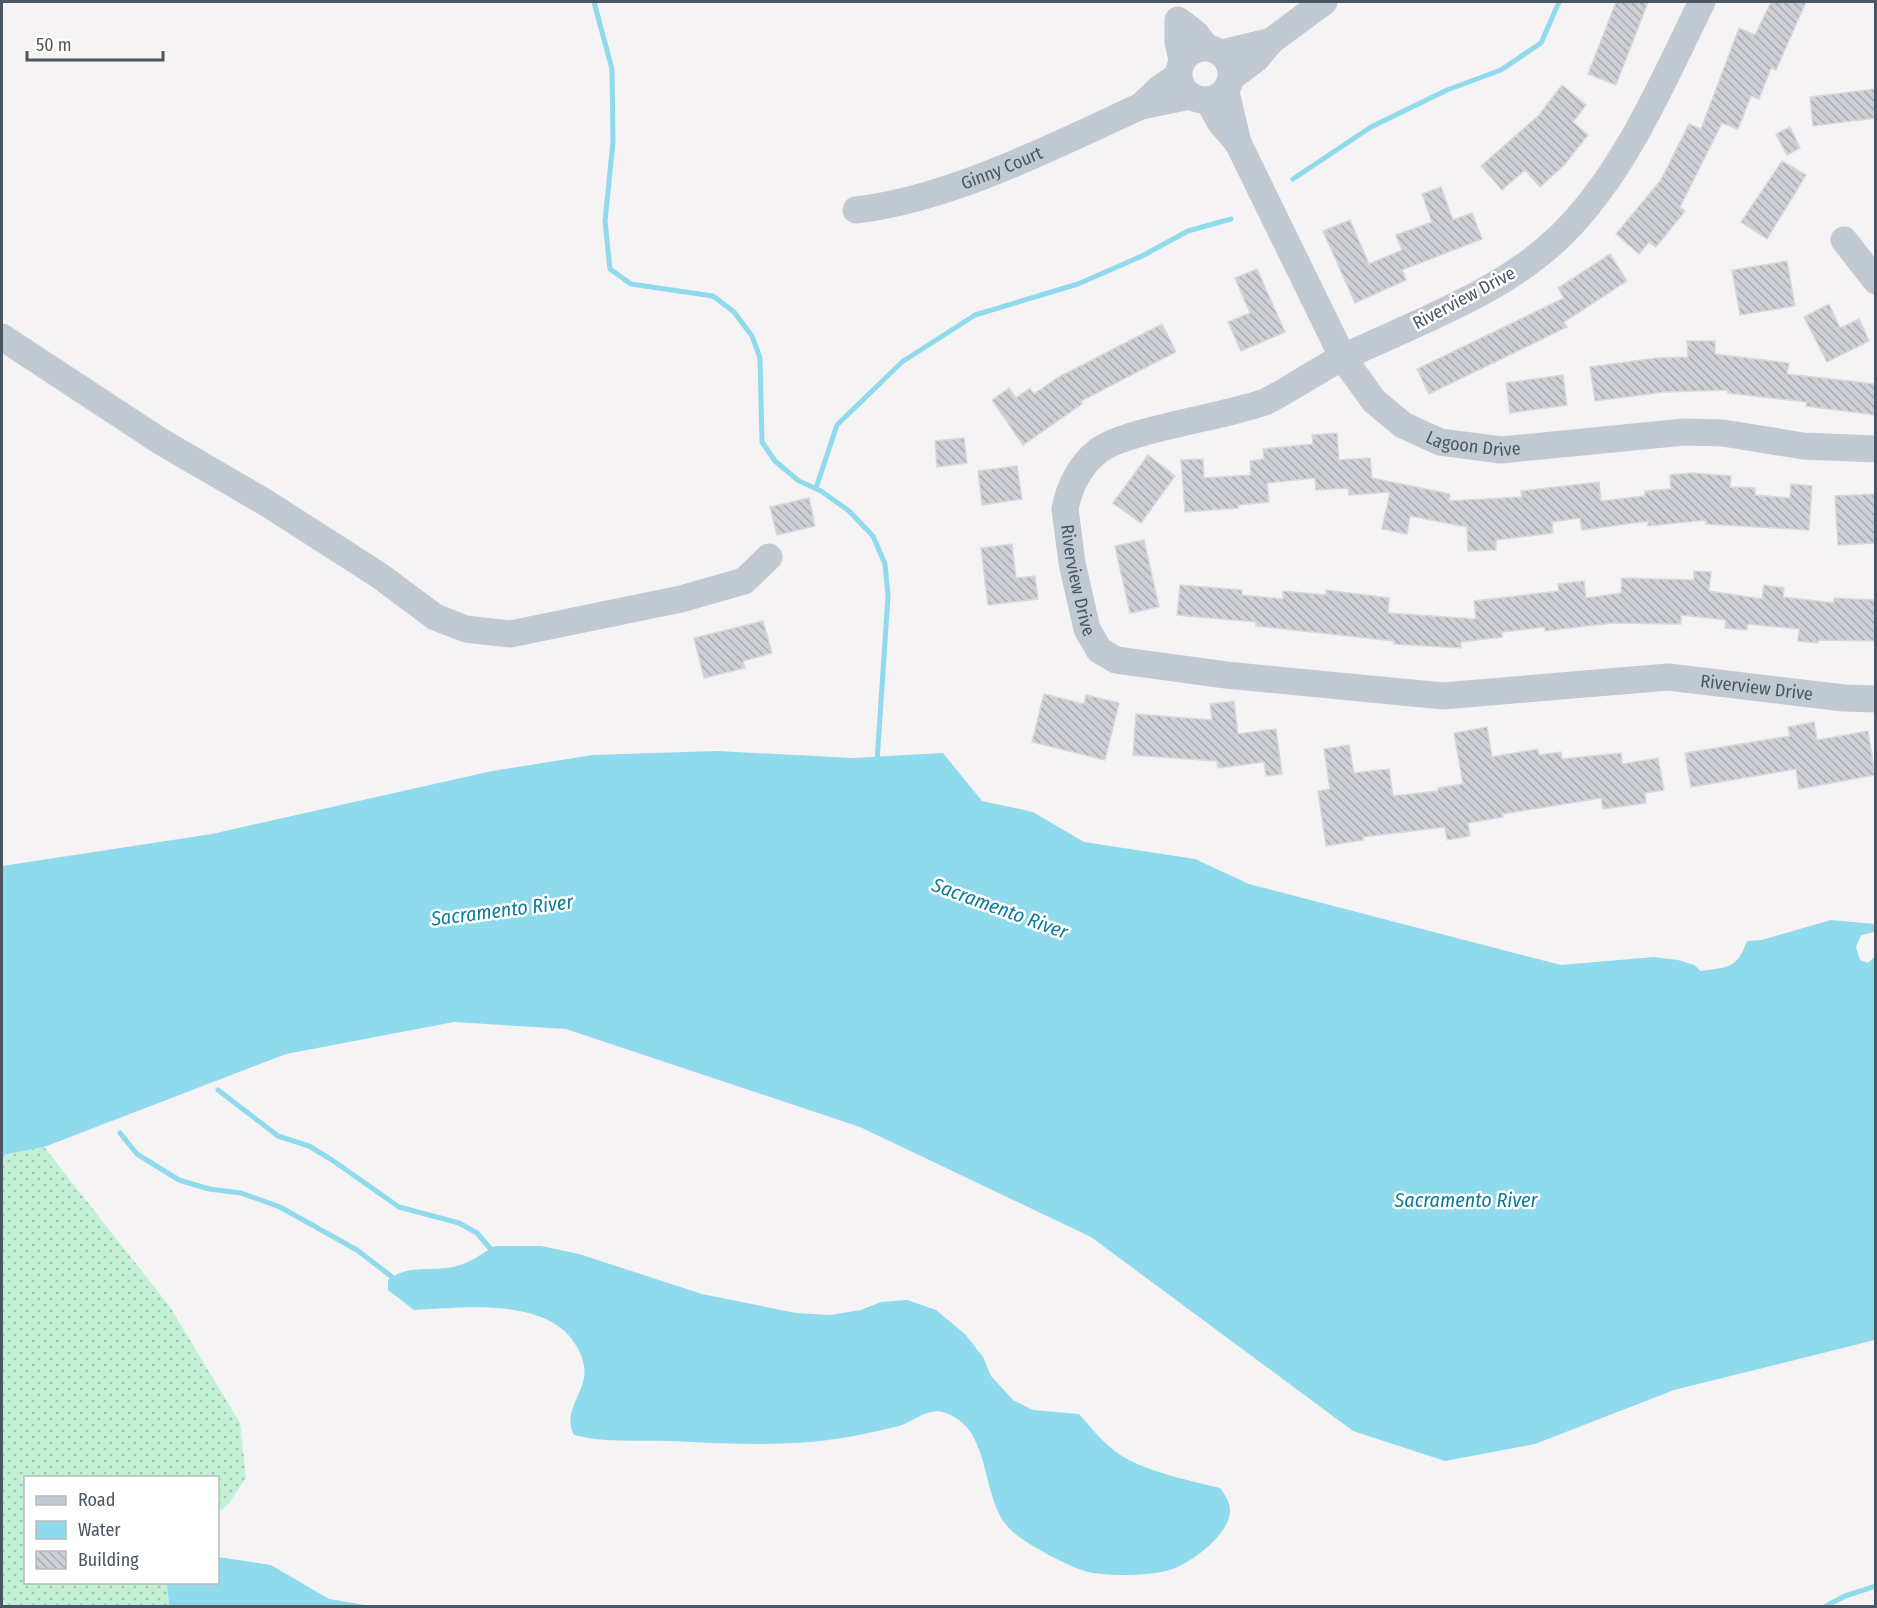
<svg xmlns="http://www.w3.org/2000/svg" width="1877" height="1608" font-family="'Fira Sans Condensed',sans-serif">
  <defs>
    <pattern id="grass-dots" width="8" height="8" patternUnits="userSpaceOnUse" patternTransform="scale(1.5)"><rect width="8" height="8" fill="#c3f1d5"/><path d="M2 2h.1M6 6h.1" fill="none" stroke="#a0c6b0" stroke-width="1.8" stroke-linecap="round"/></pattern>
    <pattern id="building-back-hatch" width="6" height="6" patternUnits="userSpaceOnUse" patternTransform="scale(1.5)"><rect width="6" height="6" fill="#cdcfd5"/><path d="M-1 5l2 2M0 0l6 6M5-1l2 2" fill="none" stroke="#a8abb0"/></pattern>
  </defs>
  <rect width="100%" height="100%" fill="#f5f3f3"/>
  <path fill="url(#grass-dots)" d="M44,1147L170,1307L240,1423L246,1478L229,1503L218,1513V1478H26V1582L167,1583L169,1606H2V1155Z"/>
  <path fill="#90daee" d="M717,751L853,758L943,753L982,801L1033,812L1084,842L1195,859L1249,884L1561,965L1654,957L1678,960L1694,965L1701,971C1728,967 1737,969 1747,941L1762,940L1831,920L1875,924V932L1861,935L1856,947L1860,960L1868,963L1875,956V1340L1674,1390L1535,1444L1445,1461L1353,1431L1091,1237L860,1127L566,1029L454,1022L286,1054L44,1147L2,1155V866L212,834L492,771L593,755Z
    M495,1246H541L579,1254L702,1294L796,1313L830,1315L861,1310L881,1302L907,1300L936,1310L965,1334L983,1357L991,1376L1013,1400L1033,1410L1079,1414C1089,1425 1099,1438 1111,1448C1136,1470 1188,1480 1220,1488C1225,1495 1231,1503 1230,1513C1227,1537 1188,1566 1166,1571C1144,1576 1114,1576 1093,1573C1075,1571 1026,1544 1013,1532C978,1501 995,1431 946,1413C929,1406 915,1421 899,1426C888,1429 876,1431 864,1434C800,1448 734,1444 669,1441C637,1440 606,1443 574,1435C563,1415 580,1398 584,1378C586,1368 582,1355 577,1347C550,1296 462,1308 414,1310L388,1290V1280C406,1265 430,1271 453,1267C469,1264 481,1254 495,1246Z
    M218,1557L271,1565L329,1599L371,1606H169L167,1583L218,1582Z"/>
  <g fill="none" stroke-linecap="round" stroke-linejoin="round">
    <path stroke="#90daee" stroke-width="5" d="M594,2L612,69L613,142L605,221L610,269L631,284L713,296L734,312L752,336L760,358L762,442L775,461L799,481L821,491L849,511L873,536L885,564L888,596L877,762
      M1293,179L1371,127L1447,90L1501,70L1541,43L1559,2
      M816,488L837,425L902,362L975,315L1078,284L1142,256L1188,231L1231,219
      M218,1090L278,1136L309,1146L332,1160L399,1207L459,1223L477,1233L495,1254
      M120,1133L137,1154L179,1180L209,1189L241,1193L280,1207L357,1250L396,1280
      M1826,1606L1845,1596L1876,1586"/>
  </g>
  <path fill="url(#building-back-hatch)" stroke="#d7d9de" stroke-width="1.5" d="M1616,2H1648L1616,85L1588,74Z
    M1771,2H1806L1776,70L1771,68L1759,99L1751,96L1738,129L1722,123L1680,207L1685,211L1656,247L1649,242L1639,254L1616,234L1661,180L1689,124L1701,129L1739,28L1755,35Z
    M1562,85L1586,105L1573,122L1588,135L1565,164L1540,187L1525,170L1502,190L1481,166L1538,116Z
    M1875,89V118L1813,126L1810,97Z
    M1790,127L1800,148L1787,155L1776,134Z
    M1782,161L1806,175L1767,239L1741,222Z
    M1441,187L1453,220L1472,213L1482,239L1402,270L1406,280L1355,303L1323,231L1350,220L1369,264L1402,250L1396,235L1432,222L1422,194Z
    M1610,254L1627,281L1564,322L1567,327L1429,394L1417,369L1564,298L1558,288Z
    M1787,261L1795,306L1740,315L1732,270Z
    M1257,269L1285,332L1241,351L1228,322L1250,313L1235,278Z
    M1829,304L1840,328L1859,319L1869,341L1827,362L1804,317Z
    M1162,324L1176,352L1081,401L1082,404L1023,445L992,400L1009,388L1016,398L1030,388L1034,394L1057,378Z
    M1687,341H1715V354L1789,363L1787,374L1875,384V415L1806,406L1807,402L1728,393V390L1664,392L1595,401L1590,367L1657,358L1688,357Z
    M1563,375L1567,405L1510,413L1506,383Z
    M1337,433L1339,460L1370,458L1372,478L1450,494L1449,501L1522,497L1521,491L1599,482L1601,501L1645,496V491L1671,489L1670,475L1692,473L1731,476L1730,487L1755,488V495L1790,498L1791,484L1812,486L1809,530L1706,524V520L1648,526V521L1582,530L1580,518L1552,522L1553,533L1496,540V550L1468,551L1467,527L1410,516L1407,534L1382,529L1390,492L1349,495L1348,488L1316,490L1315,478L1267,483L1269,502L1238,505V508L1185,512L1181,460L1203,459L1204,478L1251,475L1250,461L1264,459L1263,449L1313,444L1312,435Z
    M964,438L967,463L937,467L935,441Z
    M1148,455L1175,476L1141,523L1113,503Z
    M1017,466L1022,499L982,505L978,471Z
    M1875,494V543L1838,545L1835,496Z
    M809,498L815,526L777,535L770,507Z
    M1144,540L1159,607L1130,613L1115,546Z
    M1012,544L1016,578L1035,576L1038,599L988,605L981,548Z
    M1694,571L1711,572L1709,591L1762,599L1764,585L1784,588L1783,597L1834,603V598L1875,600V641L1819,640L1818,643L1798,641L1799,629L1748,624L1747,630L1725,628L1726,620L1681,615V624L1613,623L1545,631V627L1502,632V637L1461,642V648L1394,644V641L1256,626V622L1177,615L1180,585L1242,590V595L1283,599V591L1326,595V590L1389,598L1388,613L1476,619L1474,601L1559,591L1558,584L1584,581L1586,598L1621,593L1622,578L1694,580Z
    M763,621L772,653L743,661L745,668L704,678L694,638Z
    M1044,694L1084,704L1086,695L1119,703L1105,760L1032,742Z
    M1234,701L1238,734L1276,729L1282,774L1266,776L1264,762L1218,768L1217,761L1133,755L1136,714L1212,720L1210,704Z
    M1814,722L1817,740L1868,731L1875,775L1799,789L1796,769L1691,787L1685,753L1790,736L1788,727Z
    M1487,727L1492,757L1538,749L1539,755L1561,752L1562,759L1621,753L1622,764L1658,758L1664,790L1645,793L1646,803L1603,809L1601,798L1502,814L1503,817L1468,823L1470,836L1447,840L1445,827L1363,837V840L1326,846L1318,791L1330,789L1324,749L1349,745L1354,773L1389,769L1393,796L1438,791V788L1463,784L1454,733Z"/>
  <g fill="none" stroke-linecap="round" stroke-linejoin="round">
    <g stroke="#c1cad2" stroke-width="27">
      <path id="s1" d="M1702,2C1664,78 1630,161 1572,224C1513,289 1424,319 1346,356C1319,369 1294,387 1267,401C1258,405 1247,407 1237,410C1206,419 1120,433 1098,451C1080,465 1069,487 1065,509L1072,563L1087,629L1099,650L1116,660L1226,675L1443,696L1668,677L1844,698L1876,699"/>
      <path d="M1271,41L1324,2"/>
      <circle cx="1205" cy="74" r="26"/>
      <path d="M1222,53L1271,41L1256,59L1232,77"/>
      <path d="M1182,60L1178,42V20L1196,34L1206,47"/>
      <path d="M1178,76L1160,88L1141,106L1190,96"/>
      <path d="M1208,100L1220,122L1238,143L1226,92"/>
      <path id="s2" d="M1238,143L1343,358L1374,401L1403,425L1440,442L1501,450L1684,432L1723,433L1803,446L1876,449"/>
      <path id="s3" d="M856,210C951,199 1054,146 1141,106"/>
      <path d="M1844,240L1876,281"/>
      <path d="M2,337L160,441L268,504L380,576L435,617L466,629L510,634L681,599L744,581L769,557"/>
    </g>
  </g>
  <g text-anchor="middle" dominant-baseline="central" stroke-width="5" stroke-linejoin="round" paint-order="stroke">
    <g font-size="18" fill="#4a5661" stroke="#fff">
      <text stroke="none"><textPath href="#s3" startOffset="152">Ginny Court</textPath></text>
      <text transform="translate(1464 298) rotate(-28)">Riverview Drive</text>
      <text stroke="none"><textPath href="#s2" startOffset="404">Lagoon Drive</textPath></text>
      <text stroke="none"><textPath href="#s1" startOffset="930">Riverview Drive</textPath></text>
      <text stroke="none"><textPath href="#s1" startOffset="1668">Riverview Drive</textPath></text>
    </g>
    <g font-size="20" font-style="italic" fill="#0c7c9b" stroke="#fff">
      <text transform="translate(1000 908) rotate(20)">Sacramento River</text>
      <text transform="translate(502 910) rotate(-7)">Sacramento River</text>
      <text x="1466" y="1200">Sacramento River</text>
    </g>
  </g>
  <rect width="1877" height="1608" fill="none" stroke="#4a5661" stroke-width="6"/>
  <rect x="24" y="1476" width="195" height="108" fill="#ffffff" stroke="#b7bbc0" stroke-width="1.5"/>
  <rect x="36" y="1496" width="30" height="9" fill="#c1cad2" stroke="#b7bbc0" stroke-width="1.5"/>
  <text x="78" y="1506" font-size="18" fill="#4a5661">Road</text>
  <rect x="36" y="1521" width="30" height="18" fill="#90daee" stroke="#b7bbc0" stroke-width="1.5"/>
  <text x="78" y="1536" font-size="18" fill="#4a5661">Water</text>
  <rect x="36" y="1551" width="30" height="18" fill="url(#building-back-hatch)" stroke="#b7bbc0" stroke-width="1.5"/>
  <text x="78" y="1566" font-size="18" fill="#4a5661">Building</text>
  <path d="M27 51v9h136v-9" fill="none" stroke="#4a5661" stroke-width="3"/>
  <text x="36" y="51" font-size="18" fill="#4a5661" stroke="#ffffff" stroke-width="4.5" paint-order="stroke">50 m</text>
</svg>
